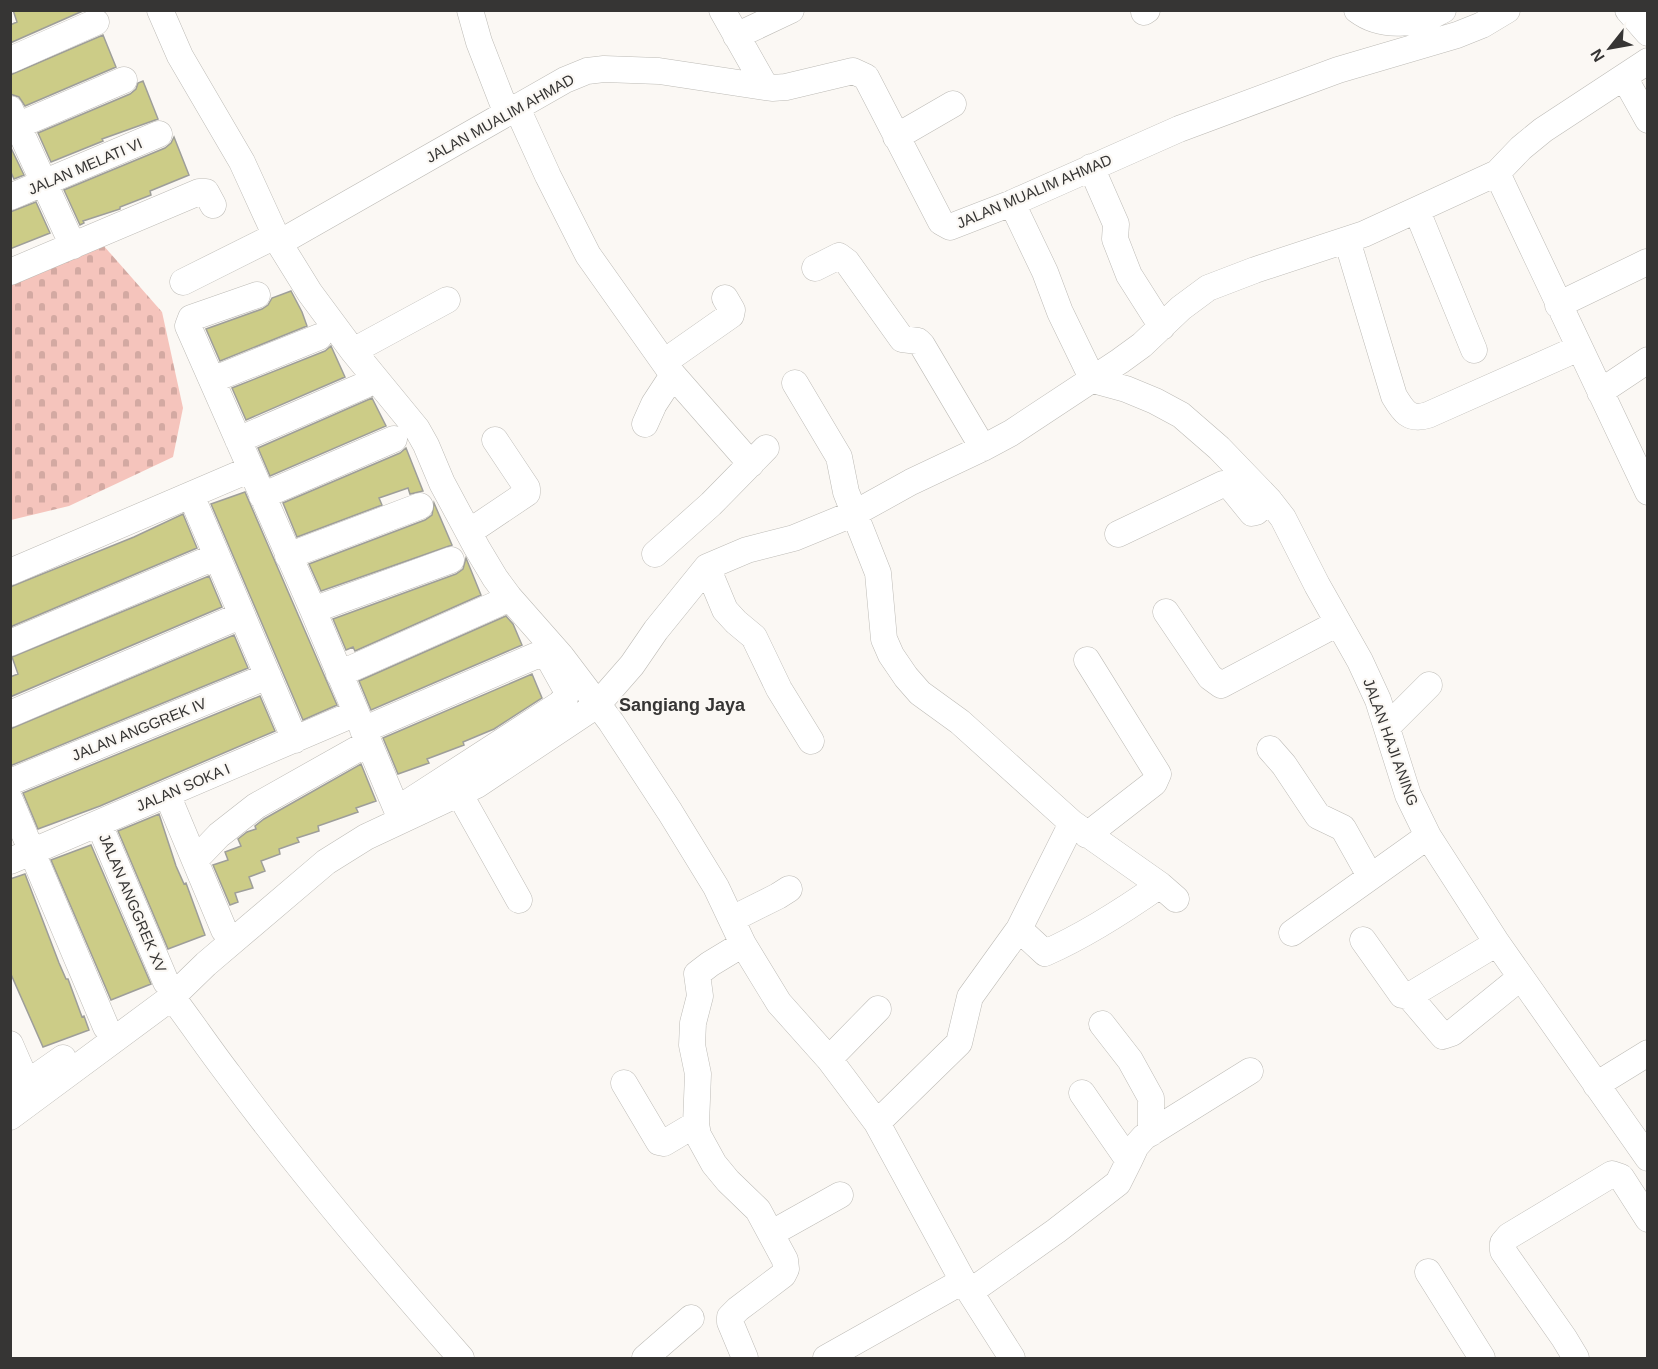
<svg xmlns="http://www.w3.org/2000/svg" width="1658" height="1369" font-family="Helvetica,sans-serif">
  <defs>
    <pattern id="cemetery-stones" width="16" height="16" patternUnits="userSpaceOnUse" patternTransform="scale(1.5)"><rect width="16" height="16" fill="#f5c4bc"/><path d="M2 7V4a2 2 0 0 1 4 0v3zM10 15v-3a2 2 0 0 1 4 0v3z" fill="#d3a9a2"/></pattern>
  </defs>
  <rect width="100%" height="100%" fill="#fbf8f4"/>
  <path fill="url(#cemetery-stones)" d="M103,245L162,312L183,408L173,457L69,506L11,520L10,286Z"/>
  <path fill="#cccc87" stroke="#9e9e99" stroke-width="1.5" d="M13,10H85L10,43V25L17,22Z
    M103,35L116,67L25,106L19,97L10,94V75Z
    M143,81L158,119L102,139L103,141L51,162L38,133L130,94L136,89L138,83Z
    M174,137L189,175L150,191L151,195L120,207V209L83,221L84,223L80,225L64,190L165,148L171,143Z
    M10,146L24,175L14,179L10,170Z
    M36,202L50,233L10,249V212Z
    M291,291L302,312L307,326L220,361L206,329L262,309L268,305L272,298Z
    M331,346L345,377L246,420L232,388L325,351Z
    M372,398L386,426L270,476L258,448Z
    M406,448L423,491L410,494L408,488L379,498L382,505L297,537L283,503L400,453Z
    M245,492L337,705L303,720L211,504Z
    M434,503L452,545L321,591L309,564L425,520L432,515Z
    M183,514L197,548L10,627V587L134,537Z
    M466,558L481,595L355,651L353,647L346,650L333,619L456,574L463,569Z
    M209,576L222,607L10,697V677L18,674L12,657Z
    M506,616L513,624L522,645L371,710L359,681Z
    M234,635L248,668L10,766V729Z
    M532,674L542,698L494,729L463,742L464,745L427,759L429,763L398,774L383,738Z
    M260,696L275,731L100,806L38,829L23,793Z
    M361,764L376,801L356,808L358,812L318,826L319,831L297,838L299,842L279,849L280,854L261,861L265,871L249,877L253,888L235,893L238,902L230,905L213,865L228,860L225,852L241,846L238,839L247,832L256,829L255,826L264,819Z
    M159,814L176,866L184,884L186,883L205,935L168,949L118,831Z
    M91,845L151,984L111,1000L51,860Z
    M25,874L59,963L66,979H68L82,1017L84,1016L89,1030L43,1047L10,972V879Z"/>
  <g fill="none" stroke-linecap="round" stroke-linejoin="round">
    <defs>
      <path id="minor" d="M160,10L180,56L242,162L279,243L310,293L353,351L417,429L426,445L442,483L477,548L495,578L509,597L561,656L611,722L670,812L716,887L743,944L779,1003L829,1059L877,1123L963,1281L1012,1358
        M470,10L479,42L507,114
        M722,10L765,86
        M1357,10C1382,29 1418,25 1443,10
        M1628,10L1648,33
        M1144,12L1147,10
        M736,36L791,10
        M10,60L96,22
        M1624,77L1648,120
        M517,108L548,176L588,255L673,375L751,464
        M10,109L73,246
        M10,129L124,80
        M896,137L953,104
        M1091,167L1116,224L1115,239L1129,275L1162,327
        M1497,173L1648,492
        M10,197L159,134
        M1012,203L1045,272L1060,312L1093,380
        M1417,211L1474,350
        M1347,240L1394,396C1403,411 1409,421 1428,415L1579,348
        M279,243L565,80L587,71L604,69L659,71L772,88L786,87L853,71L866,77L941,222L950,227L1012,203L1179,129L1338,70L1457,35L1482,25L1507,10
        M815,268L839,256L847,262L902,339L918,341L922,345L983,448
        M10,272L199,192H206L213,205
        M183,282L275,236
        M257,295L191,318L188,326L313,610L397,810
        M1558,305L1647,262
        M353,351L447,300
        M664,362L731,315L732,310L725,298
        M212,380L319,337
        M1093,380L1126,389L1155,401L1181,415L1219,448L1269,500L1283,518L1317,585L1360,661L1378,700L1408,795L1428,836L1497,943L1648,1158
        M795,383L839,457L846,492L878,573L884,639L891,655L906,677L920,693L960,722L1072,823L1160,885L1176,899
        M1600,392L1648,360
        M645,424L654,404L673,375
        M238,440L365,385
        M191,495L295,740
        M262,496L394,439
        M469,532L527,493V488L495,440
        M1118,534L1223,484L1230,486L1252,513L1256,512L1269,500
        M655,554L711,504L766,448
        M288,556L420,506
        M707,567L725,610L736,622L754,637L779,689L811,741
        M10,572L251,469
        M313,610L451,560
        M1166,612L1210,677L1221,685L1338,623
        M10,643L217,556
        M1087,660L1158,774L1154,783L1087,835
        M339,674L497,604
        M10,714L242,615
        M1387,727L1429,685
        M363,730L535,656L547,655L567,691L565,698L560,704L404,805
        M1270,749L1284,765L1318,816L1343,828L1370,876
        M10,782L268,676
        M459,793L519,900
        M167,794L224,930
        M10,800L106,1027
        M99,824L166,982
        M195,860L219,835L256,806L368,743
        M10,861L356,713
        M732,919L778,896L789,889
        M1019,929L1045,953C1086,935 1123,911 1160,885
        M1292,933L1428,836
        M1363,940L1402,995L1409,996L1443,1036L1452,1033L1521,977
        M743,944L710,964L697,974L700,996L693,1023L692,1045L698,1074L696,1124L698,1135L714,1164L728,1181L758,1210L785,1260L786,1269L783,1275L738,1309L730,1317V1322L745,1358
        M1409,996L1497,943
        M172,997C191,1022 209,1049 229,1075C301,1173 380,1266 461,1358
        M1102,1024L1130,1060L1151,1098V1133
        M10,1044L33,1097
        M829,1059L878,1009
        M624,1083L659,1142L664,1143L696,1124
        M1596,1085L1648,1053
        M10,1095L63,1058
        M10,1117L172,997L206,964L326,862L366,837L477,785L597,705L632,665L656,630L707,567L747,550L794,538L855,513L911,482L983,448L1011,433L1120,361L1142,345L1181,308L1208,288L1255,270L1364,234L1497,173L1521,148L1543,130L1648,61
        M877,1123L959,1043L970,997L1019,929L1072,823
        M1129,1161L1136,1146L1144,1137L1250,1071
        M772,1233L840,1195
        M1428,1272L1482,1358
        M970,1292L1056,1231L1118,1183L1129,1161L1082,1093
        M645,1358L691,1318
        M826,1358L963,1281
        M1576,1358L1564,1338L1503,1251V1243L1509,1236L1612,1174L1621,1177L1648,1219"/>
    </defs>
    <use href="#minor" stroke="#bdbbb6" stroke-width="27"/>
    <use href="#minor" stroke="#fff" stroke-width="26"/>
  </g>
  <g text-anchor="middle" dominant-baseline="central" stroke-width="4.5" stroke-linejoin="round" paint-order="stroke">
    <g font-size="15" fill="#363534" stroke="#fbf8f4">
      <text transform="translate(500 118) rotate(-29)">JALAN MUALIM AHMAD</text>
      <text transform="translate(85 166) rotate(-23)">JALAN MELATI VI</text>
      <text transform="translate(1034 191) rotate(-23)">JALAN MUALIM AHMAD</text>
      <text transform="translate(139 729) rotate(-22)">JALAN ANGGREK IV</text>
      <text transform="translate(1391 742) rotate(70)">JALAN HAJI ANING</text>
      <text transform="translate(183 787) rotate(-23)">JALAN SOKA I</text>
      <text transform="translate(133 903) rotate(67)">JALAN ANGGREK XV</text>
    </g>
    <g font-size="18" font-weight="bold" fill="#363534" stroke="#fbf8f4">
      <text x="682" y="705">Sangiang Jaya</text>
    </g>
  </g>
  <rect width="1658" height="1369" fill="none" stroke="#363534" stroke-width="24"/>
  <g transform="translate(1610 48) rotate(239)" stroke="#fbf8f4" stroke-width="4.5" paint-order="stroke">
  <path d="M0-4.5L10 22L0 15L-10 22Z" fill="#363534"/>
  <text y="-9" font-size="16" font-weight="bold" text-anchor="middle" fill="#363534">N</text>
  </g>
</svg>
